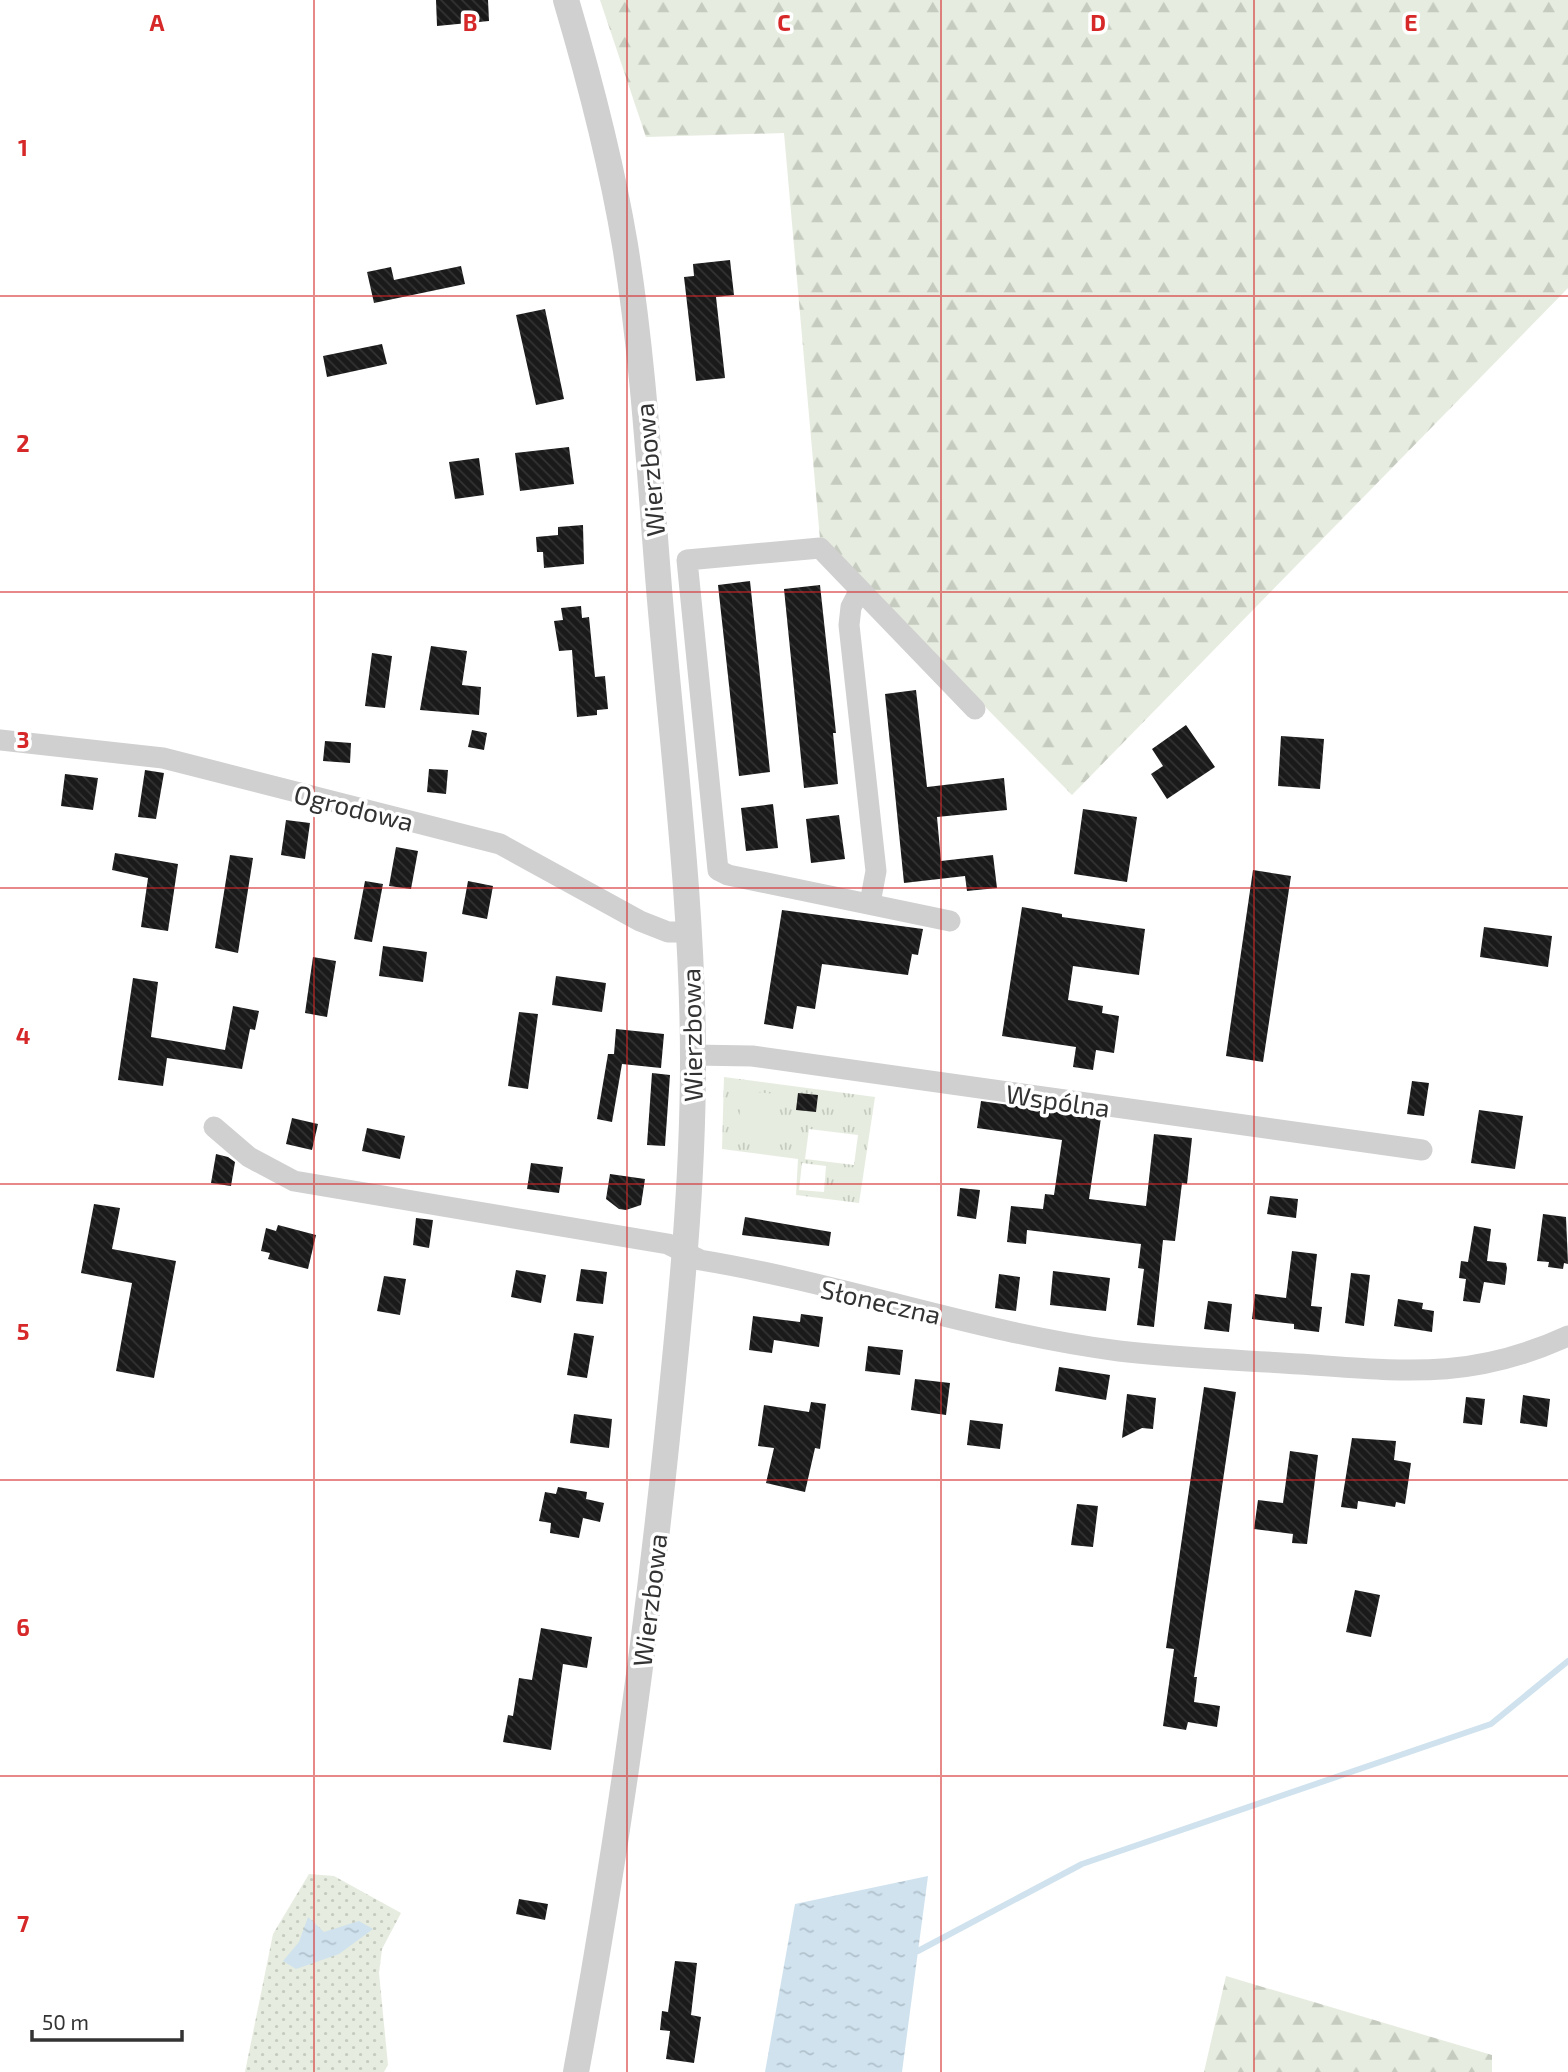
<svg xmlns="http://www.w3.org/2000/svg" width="1568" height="2072" font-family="'Exo 2',sans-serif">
  <defs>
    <pattern id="grass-dots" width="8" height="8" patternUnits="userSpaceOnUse" patternTransform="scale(1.75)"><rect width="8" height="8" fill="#e6ecdf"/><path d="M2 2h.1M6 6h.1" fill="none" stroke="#c6cbc0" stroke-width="1.8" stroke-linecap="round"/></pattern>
    <pattern id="forest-firs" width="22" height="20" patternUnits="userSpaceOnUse" patternTransform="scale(1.75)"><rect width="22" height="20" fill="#e6ecdf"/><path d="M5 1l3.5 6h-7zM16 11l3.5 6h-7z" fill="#c6cbc0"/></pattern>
    <pattern id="park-tufts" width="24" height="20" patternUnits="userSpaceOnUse" patternTransform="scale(1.75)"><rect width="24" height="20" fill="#e6ecdf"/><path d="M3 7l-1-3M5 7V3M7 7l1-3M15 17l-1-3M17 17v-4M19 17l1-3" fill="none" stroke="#c6cbc0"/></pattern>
    <pattern id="water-ripples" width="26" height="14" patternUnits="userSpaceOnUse" patternTransform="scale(1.75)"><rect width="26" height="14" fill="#cfe2ee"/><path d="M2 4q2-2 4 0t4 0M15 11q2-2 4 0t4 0" fill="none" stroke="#b2c2cd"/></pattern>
    <pattern id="building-back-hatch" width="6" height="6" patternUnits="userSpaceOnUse" patternTransform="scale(1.75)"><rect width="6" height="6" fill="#1a1a1a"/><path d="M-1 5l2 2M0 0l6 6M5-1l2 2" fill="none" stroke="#333"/></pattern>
  </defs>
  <rect width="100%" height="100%" fill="#fff"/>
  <path fill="url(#grass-dots)" d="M309,1874L334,1876L401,1913L382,1949L379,1973L388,2065L384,2072H245L273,1934Z"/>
  <path fill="url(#forest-firs)" d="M600,0H1568V288L1072,795L820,539L784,133L646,137Z
    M1226,1976L1492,2055V2072H1204Z"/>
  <path fill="url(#park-tufts)" fill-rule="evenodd" d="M724,1077L875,1097L859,1203L796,1195L798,1159L722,1149ZM809,1129L858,1135L854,1165L805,1159ZM802,1163L826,1166L824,1192L799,1190Z"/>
  <path fill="#e6ecdf" d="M742,1091L778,1094L774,1144L737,1140Z"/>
  <path fill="url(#water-ripples)" d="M928,1876L902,2072H765L795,1904Z
    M308,1917L324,1932L359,1921L373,1929L339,1954L296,1969L283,1961L299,1942Z"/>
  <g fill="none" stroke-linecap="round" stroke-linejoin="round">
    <path stroke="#cfe2ee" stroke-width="6" d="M918,1951L1082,1864L1491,1724L1568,1661"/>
  </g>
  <path fill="url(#building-back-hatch)" d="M436,0H488L489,21L437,26Z
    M730,260L734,295L716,297L725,378L696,381L684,277L694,276L693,264Z
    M461,266L465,284L374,303L367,272L391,267L394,280Z
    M545,309L564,399L536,405L516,315Z
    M382,344L387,364L327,377L323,356Z
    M569,447L574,484L520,491L515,453Z
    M479,458L484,495L455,499L449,462Z
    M583,525L584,564L544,568L543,552H537L536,537L558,535V527Z
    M750,581L770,772L739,776L718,585Z
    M820,585L836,733H833L838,784L804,788L784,589Z
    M581,606L582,618L589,617L595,677L605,676L608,709L597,710V715L577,717L572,650L559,651L554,621L563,620L561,608Z
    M431,646L467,651L462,685L481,687L479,715L420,710Z
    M372,653L392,656L385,708L365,706Z
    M916,690L927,787L1004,778L1007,810L937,817L941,861L993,855L997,888L967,891L965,876L904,883L885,694Z
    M1186,725L1215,767L1167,799L1151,774L1163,766L1152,749Z
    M472,730L487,733L484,750L468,747Z
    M1281,736L1324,739L1320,789L1278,786Z
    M325,741L351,743L350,763L323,761Z
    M429,769L448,770L446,794L427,792Z
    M145,770L164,773L156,819L138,817Z
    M65,774L98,778L93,810L61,806Z
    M773,804L778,848L746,851L741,808Z
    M1083,809L1137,817L1127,882L1074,874Z
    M839,815L845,859L811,863L806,819Z
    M286,820L310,823L305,859L281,855Z
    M396,847L418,851L411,889L389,886Z
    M115,853L178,864L168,931L141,927L148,878L112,870Z
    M230,855L253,858L238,953L215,948Z
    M1253,870L1291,876L1263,1062L1226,1056Z
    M365,881L383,884L372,942L354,939Z
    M468,881L493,886L487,919L462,914Z
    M1022,907L1062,914V917L1145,929L1139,975L1073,966L1068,1000L1103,1006L1102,1013L1119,1016L1114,1053L1096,1050L1093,1070L1073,1067L1076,1047L1002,1036Z
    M782,910L923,929L918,955L912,954L908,975L822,964L815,1009L797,1006L793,1029L764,1024Z
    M1484,927L1552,936L1548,967L1480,957Z
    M383,946L427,952L423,982L379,976Z
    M313,957L336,961L327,1017L305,1013Z
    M556,976L606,983L602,1012L552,1005Z
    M133,978L158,982L151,1037L225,1050L233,1006L259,1011L255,1030L250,1029L242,1069L167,1058L163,1086L118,1080Z
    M519,1012L538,1014L528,1089L508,1086Z
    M616,1029L664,1034L661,1068L622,1064L612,1122L597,1119L608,1054H614Z
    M652,1073L670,1075L665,1146L647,1145Z
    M1412,1081L1429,1083L1424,1116L1407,1114Z
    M798,1093L818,1095L816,1112L796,1110Z
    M981,1101L1101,1118L1089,1199L1146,1206L1154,1134L1192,1138L1187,1184L1182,1183L1175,1241L1163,1240L1154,1327L1137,1325L1144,1269L1138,1268L1141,1244L1027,1230L1026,1244L1007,1242L1011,1206L1043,1209L1045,1194L1054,1195L1062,1140L977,1128Z
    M1479,1110L1523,1116L1515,1169L1471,1163Z
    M292,1118L318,1124L312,1150L286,1144Z
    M367,1128L405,1136L400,1159L362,1151Z
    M216,1154L228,1157L235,1162L231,1186L211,1183Z
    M531,1163L563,1167L559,1193L527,1189Z
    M610,1174L645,1179L641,1205L626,1210L619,1209L606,1199Z
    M960,1188L980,1190L976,1219L957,1216Z
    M1270,1196L1298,1199L1296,1218L1267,1214Z
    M94,1204L120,1208L112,1249L176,1261L154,1378L116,1371L132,1283L81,1273Z
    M1543,1214L1566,1217L1568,1264L1564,1263L1563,1269L1548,1267L1549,1262L1537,1261Z
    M745,1217L831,1232L829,1246L742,1235Z
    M416,1218L433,1220L429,1248L413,1245Z
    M278,1225L316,1235L308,1269L268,1259L270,1253L261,1251L266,1228L276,1231Z
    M1474,1226L1491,1229L1487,1261L1506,1263L1507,1268L1505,1285L1484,1282L1480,1303L1463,1301L1466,1279L1459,1278L1461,1261L1468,1262Z
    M1292,1251L1317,1254L1311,1306L1322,1307L1319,1332L1294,1329V1324L1252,1319L1255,1294L1286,1298Z
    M581,1269L607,1272L603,1304L576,1301Z
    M516,1270L546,1275L541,1303L511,1297Z
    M1053,1271L1110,1278L1106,1311L1050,1305Z
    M1351,1273L1370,1275L1364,1326L1345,1323Z
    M999,1274L1020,1277L1016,1311L995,1308Z
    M384,1276L406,1279L400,1315L377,1311Z
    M1398,1299L1423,1303L1422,1309L1434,1311L1432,1332L1394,1326Z
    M1208,1301L1232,1304L1229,1332L1204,1329Z
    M801,1314L823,1317L819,1347L774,1340L772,1353L749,1350L753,1316L800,1322Z
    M574,1333L594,1336L587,1378L567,1375Z
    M868,1346L903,1350L900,1375L865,1371Z
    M1059,1367L1110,1375L1106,1400L1055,1391Z
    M915,1379L950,1383L946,1415L911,1410Z
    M1204,1387L1236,1392L1194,1677H1197L1194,1702L1220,1706L1217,1727L1188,1722L1186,1730L1163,1726L1174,1649L1166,1648Z
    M1127,1394L1156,1398L1153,1429L1142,1428L1122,1438Z
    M1523,1395L1550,1399L1547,1427L1520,1423Z
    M1466,1397L1485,1399L1482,1425L1463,1423Z
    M811,1402L826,1404L820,1449L815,1448L805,1492L766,1483L774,1448L758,1446L764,1405L809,1412Z
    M574,1414L612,1419L609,1448L570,1443Z
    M970,1420L1003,1424L1000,1449L967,1445Z
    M1352,1438L1396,1441L1394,1460L1411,1463L1405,1504L1396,1502L1395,1507L1358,1501L1357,1509L1341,1507Z
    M1290,1451L1318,1455L1307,1544L1292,1543L1293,1534L1254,1529L1258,1500L1283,1503Z
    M558,1487L587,1492L586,1499L604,1503L600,1522L583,1518L579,1538L550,1533L551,1523L539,1521L545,1492L556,1494Z
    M1077,1504L1098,1506L1093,1547L1071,1545Z
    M1355,1590L1380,1595L1371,1637L1346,1632Z
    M541,1628L592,1637L587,1668L563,1664L551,1750L503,1742L508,1715L513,1716L519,1678L532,1680Z
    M519,1899L548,1904L545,1920L516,1914Z
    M675,1961L697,1963L691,2015L701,2017L694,2063L666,2059L670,2031L660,2030L662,2011L668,2012Z"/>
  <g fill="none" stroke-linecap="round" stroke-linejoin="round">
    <path stroke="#d0d0d0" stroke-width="21" d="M860,590L851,607L849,625L876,871L870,903
      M0,740L163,758L500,844L640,921L668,932H688
      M950,921L728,875L718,870L687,560L820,548L975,709
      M693,1055L752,1056L1422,1150
      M214,1127L249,1157L294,1181L668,1244L700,1260C841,1283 978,1333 1119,1351C1179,1358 1239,1360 1299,1364C1402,1371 1470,1381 1568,1336"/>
    <path stroke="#d0d0d0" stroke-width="26" d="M566,0C590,81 611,161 625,245C644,362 650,482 660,600C673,753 693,907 693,1061C693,1188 680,1312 667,1438C645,1650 615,1862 576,2072"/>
  </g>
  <path fill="none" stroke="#d62828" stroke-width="2" stroke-opacity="0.55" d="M314,0V2072M627,0V2072M941,0V2072M1254,0V2072M0,296H1568M0,592H1568M0,888H1568M0,1184H1568M0,1480H1568M0,1776H1568"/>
  <g text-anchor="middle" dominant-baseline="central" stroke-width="7" stroke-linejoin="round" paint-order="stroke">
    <g font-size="26" fill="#333" stroke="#fff">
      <text transform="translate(649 470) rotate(-95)">Wierzbowa</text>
      <text transform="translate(354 807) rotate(14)">Ogrodowa</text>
      <text transform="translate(691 1035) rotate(-91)">Wierzbowa</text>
      <text transform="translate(1058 1100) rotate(8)">Wspólna</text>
      <text transform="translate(881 1301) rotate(13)">Słoneczna</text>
      <text transform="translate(649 1600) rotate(-83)">Wierzbowa</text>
    </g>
  </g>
  <g font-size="23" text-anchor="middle" font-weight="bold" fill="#d62828" stroke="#fff" stroke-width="7" stroke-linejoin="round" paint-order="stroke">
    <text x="157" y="31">A</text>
    <text x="470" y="31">B</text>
    <text x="784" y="31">C</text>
    <text x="1098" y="31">D</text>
    <text x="1411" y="31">E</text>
    <text x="23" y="156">1</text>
    <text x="23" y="452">2</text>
    <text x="23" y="748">3</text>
    <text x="23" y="1044">4</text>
    <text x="23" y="1340">5</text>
    <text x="23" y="1636">6</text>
    <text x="23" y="1932">7</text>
  </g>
  <path d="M32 2030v10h150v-10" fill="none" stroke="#333333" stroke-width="3.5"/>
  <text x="42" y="2030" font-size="21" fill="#333333" stroke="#ffffff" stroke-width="5" paint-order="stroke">50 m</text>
</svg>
